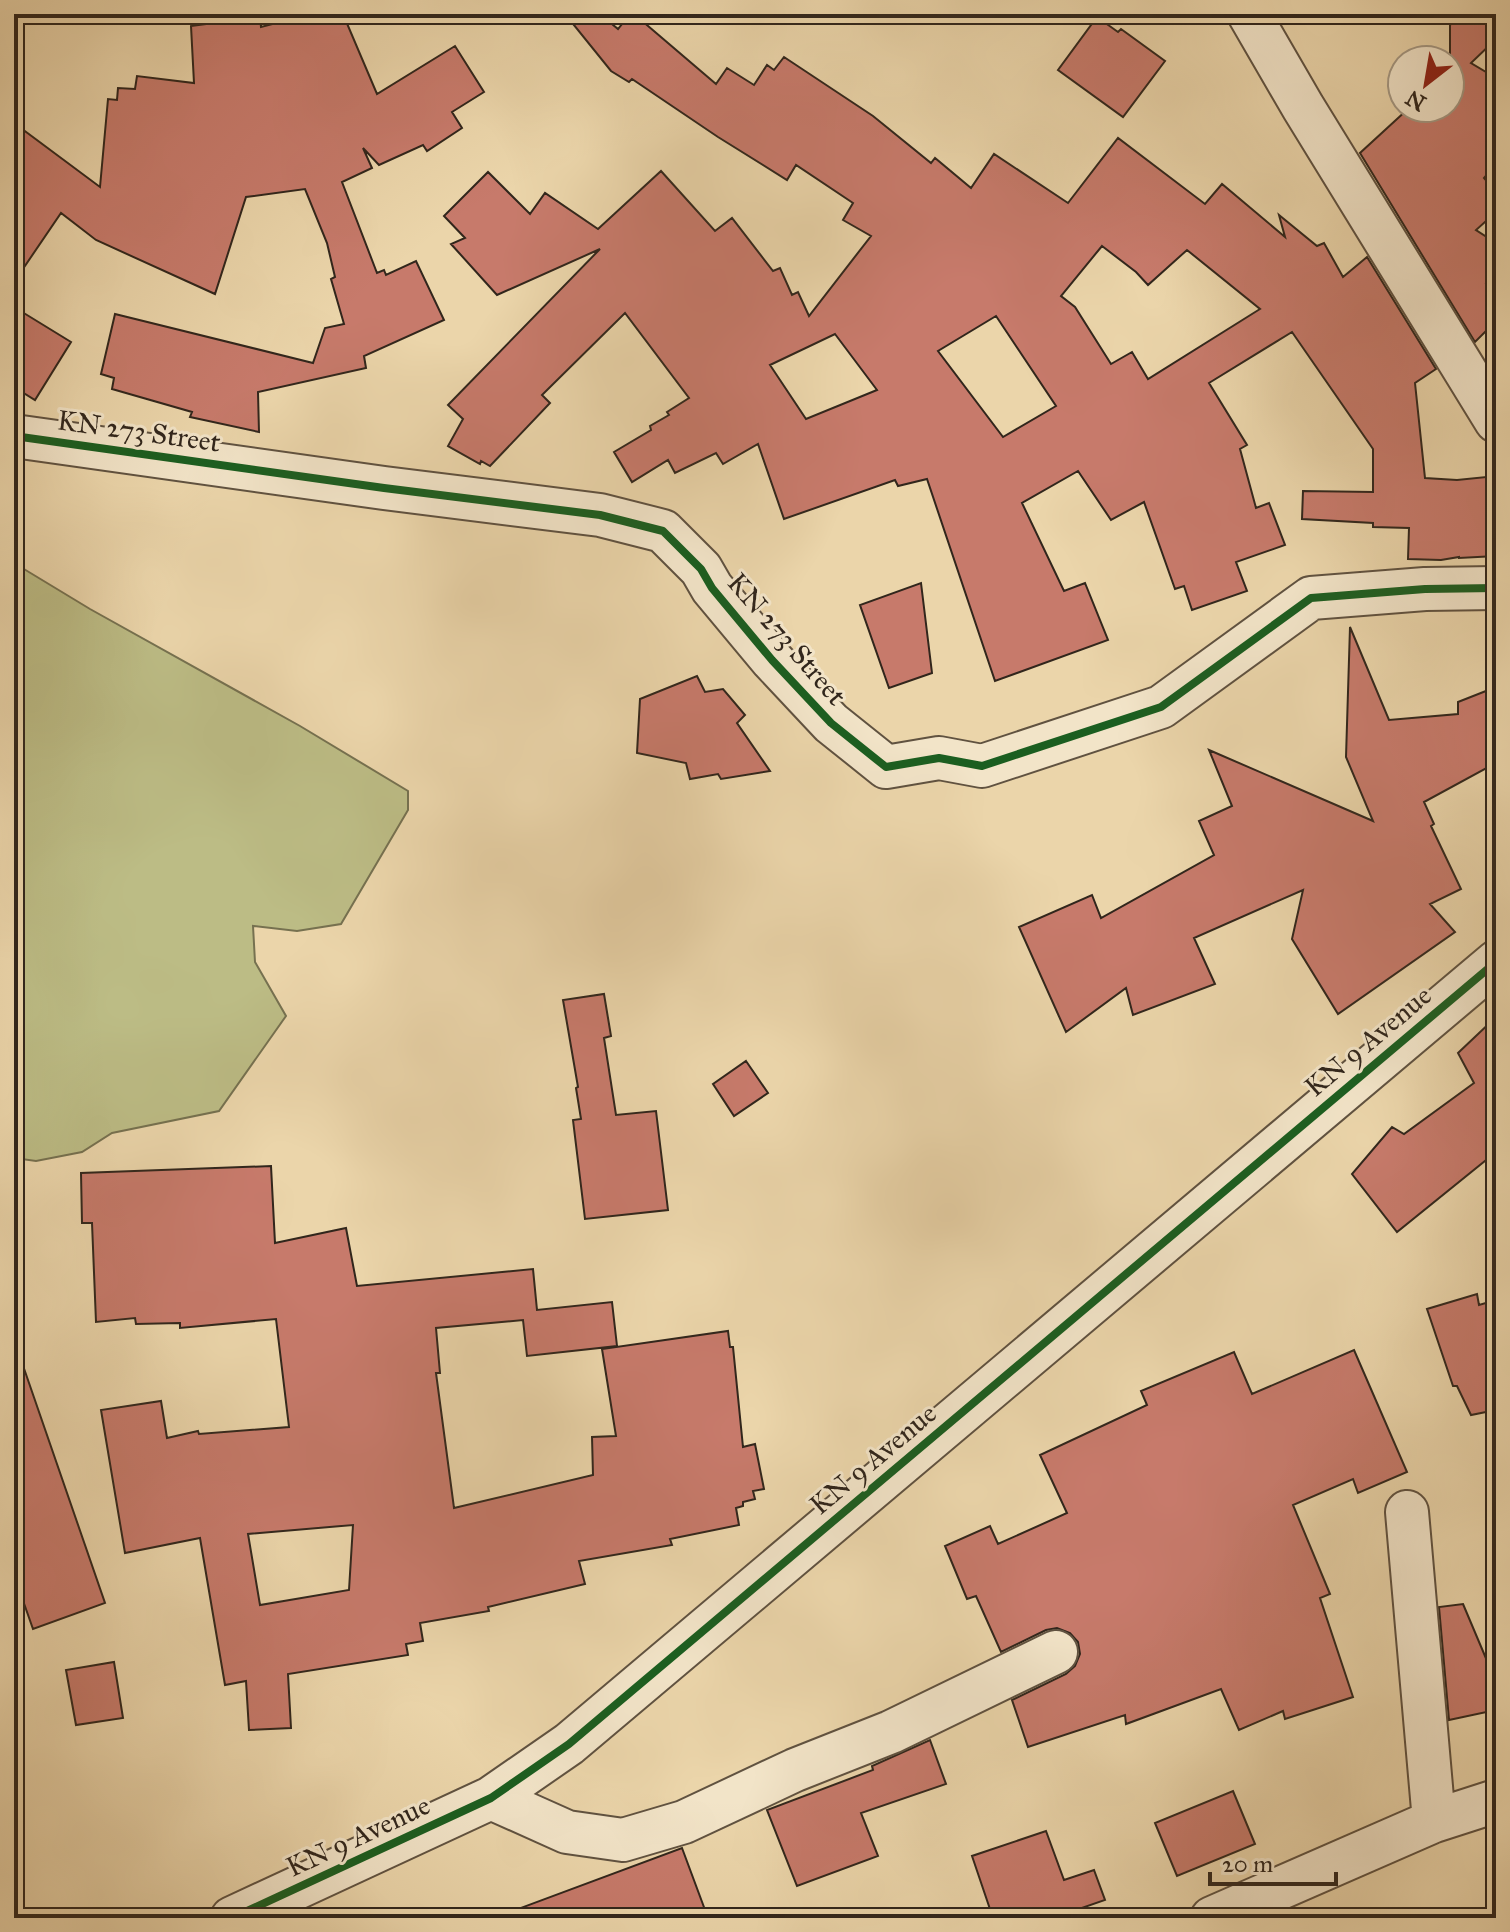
<svg xmlns="http://www.w3.org/2000/svg" width="1510" height="1932" font-family="'IM FELL Great Primer',serif">
  <rect width="100%" height="100%" fill="#ebd5aa"/>
  <filter id="stains"><feTurbulence type="fractalNoise" baseFrequency=".0025" numOctaves="4"/><feColorMatrix values="0 0 0 0 .2 0 0 0 0 .09 0 0 0 0 .02 0 0 0 .5 -.17"/></filter>
  <radialGradient id="worn" r=".72"><stop offset=".6" stop-color="#630" stop-opacity="0"/><stop offset="1" stop-color="#630" stop-opacity=".3"/></radialGradient>
  <path fill="#bcbc85" stroke="#767150" stroke-width="2" d="M14,563L90,609L300,726L408,791V810L341,924L297,931L253,926L255,962L286,1016L219,1111L112,1133L82,1152L36,1161L14,1158Z"/>
  <path fill="#c77a6b" stroke="#31261c" stroke-width="2" fill-rule="evenodd" d="M311,14H343L377,94L455,46L484,92L452,112L462,128L427,151L423,145L379,165L363,148L372,168L342,182L377,273L384,270L386,275L416,261L444,320L364,356L366,368L258,392L259,432L190,417L192,412L112,389L114,378L101,374L115,314L313,363L325,328L344,324L331,279L335,277L327,243L305,189L246,197L215,294L96,240L61,213L14,282V123L100,187L108,99L117,100L118,88L135,89L137,76L194,83L191,26L260,17L261,27Z
    M565,14H600L618,29L630,14H634L716,84L727,68L754,85L767,65L774,70L784,57L873,116L931,163L935,158L971,188L994,154L1068,203L1118,138L1205,204L1222,184L1285,237L1279,215L1317,246L1324,243L1343,277L1367,257L1436,369L1415,383L1425,478L1457,480L1496,476V556L1459,558V557L1441,560L1408,559L1409,528L1373,527V523L1302,519L1303,491L1373,492V449L1292,332L1209,383L1247,445L1240,449L1256,508L1269,503L1285,545L1236,562L1247,591L1192,610L1184,586L1175,589L1144,502L1111,520L1078,471L1022,503L1064,591L1085,583L1108,640L995,681L927,479L898,486L895,480L784,519L758,444L723,464L716,453L675,473L668,460L632,482L614,452L651,430L650,426L669,415L667,412L689,398L625,313L542,395L550,403L490,466L481,461L480,464L448,446L463,419L448,405L600,249L497,295L451,244L465,238L444,216L488,172L530,214L545,193L598,229L661,171L715,231L732,218L773,271L780,268L792,295L798,292L809,316L871,236L843,220L853,203L796,165L787,180L718,137L632,79L629,82L611,71ZM1102,246L1136,272L1148,285L1187,250L1260,309L1148,379L1132,352L1111,364L1075,307L1061,296ZM996,316L1056,406L1003,437L938,351ZM835,334L877,390L806,419L770,365Z
    M1461,14H1496V39L1471,63L1496,78V164L1484,178L1496,192V212L1476,230L1496,243V267L1486,283L1496,293V321L1475,342L1360,153L1409,108H1450V25Z
    M1097,17L1118,32L1121,29L1165,61L1123,117L1058,70Z
    M14,307L71,342L35,400L14,387Z
    M921,583L932,673L889,688L860,605Z
    M1350,627L1389,720L1458,714V702L1496,687V763L1424,802L1434,824L1431,826L1461,889L1430,904L1455,932L1338,1014L1292,939L1303,890L1194,938L1215,984L1133,1015L1126,988L1066,1032L1019,927L1092,895L1101,918L1214,855L1199,821L1232,806L1209,750L1373,821L1346,757Z
    M697,676L705,692L723,689L745,715L737,723L770,771L721,779L718,774L690,779L686,763L637,753L640,699Z
    M604,994L611,1036L604,1038L616,1115L656,1111L668,1210L585,1219L573,1120L581,1119L576,1088L578,1087L563,1000Z
    M1496,1017V1152L1397,1232L1352,1174L1392,1127L1404,1134L1474,1083L1458,1053Z
    M746,1061L768,1093L734,1116L713,1084Z
    M271,1166L275,1243L346,1228L357,1286L533,1269L537,1310L612,1302L617,1346L527,1356L523,1320L436,1328L440,1373H436L454,1508L593,1475L592,1437L616,1436L602,1349L728,1331L730,1347H733L743,1447L755,1444L764,1489L753,1491L755,1499L743,1502V1506L736,1508L739,1525L670,1539L672,1545L579,1561L585,1584L488,1607L489,1611L420,1623L423,1641L406,1644L408,1655L288,1674L291,1728L249,1730L246,1681L225,1685L200,1538L125,1553L101,1410L161,1401L167,1438L198,1431L199,1434L289,1427L276,1319L180,1328V1323L136,1324L135,1318L96,1322L92,1223H82L81,1173ZM353,1525L349,1590L260,1605L248,1534Z
    M1477,1294L1479,1305L1496,1300V1410L1471,1415L1457,1386H1453L1427,1309Z
    M1354,1350L1407,1472L1358,1493L1353,1479L1293,1505L1330,1594L1320,1598L1353,1697L1285,1719L1283,1711L1239,1730L1221,1689L1126,1724L1125,1715L1028,1747L1012,1700L1066,1674L1075,1666L1080,1654L1078,1642L1070,1633L1057,1628L1046,1630L1001,1652L976,1596L967,1599L945,1546L990,1526L998,1544L1067,1513L1040,1455L1147,1405L1141,1391L1234,1352L1252,1394Z
    M19,1354L105,1603L33,1629L14,1575V1355Z
    M1463,1604L1496,1682V1710L1449,1720L1439,1607Z
    M114,1662L123,1718L76,1725L66,1670Z
    M930,1740L946,1784L861,1813L878,1856L797,1886L767,1810L873,1770L872,1766Z
    M1233,1791L1255,1844L1177,1876L1155,1823Z
    M1046,1831L1064,1880L1094,1870L1105,1900L1053,1918H993L972,1856Z
    M682,1848L708,1918H502V1915Z"/>
  <g fill="none" stroke-linecap="round" stroke-linejoin="round">
    <defs>
      <path id="minor" d="M1249,14L1303,107L1496,421
        M14,436L384,488L600,515L663,531L701,569L712,588L772,660L831,723L886,767L939,758L982,766L1161,707L1311,598L1425,589L1496,588
        M1407,1512L1434,1821
        M491,1798L567,1832L623,1840L684,1822L795,1770L891,1732L1056,1652
        M232,1918L491,1798L569,1744L1496,962
        M1212,1918L1434,1821L1496,1801"/>
    </defs>
    <use href="#minor" stroke="#605240" stroke-width="46"/>
    <use href="#minor" stroke="#f2e4c8" stroke-width="42"/>
    <defs>
      <path id="cycleway" d="M14,436L384,488L600,515L663,531L701,569L712,588L772,660L831,723L886,767L939,758L982,766L1161,707L1311,598L1425,589L1496,588
        M232,1918L491,1798L569,1744L1496,962"/>
    </defs>
    <use href="#cycleway" stroke="#f2e4c8" stroke-width="13"/>
    <use href="#cycleway" stroke="#1b5e20" stroke-width="8"/>
  </g>
  <g text-anchor="middle" dominant-baseline="central" stroke-width="6" stroke-linejoin="round" paint-order="stroke">
    <g font-size="28" fill="#31261c" stroke="#f2e4c8">
      <text transform="translate(139 431) rotate(8)">KN 273 Street</text>
      <text transform="translate(787 639) rotate(49)">KN 273 Street</text>
      <text transform="translate(1368 1041) rotate(-40)">KN 9 Avenue</text>
      <text transform="translate(873 1459) rotate(-40)">KN 9 Avenue</text>
      <text transform="translate(358 1836) rotate(-25)">KN 9 Avenue</text>
    </g>
  </g>
  <rect width="1510" height="1932" fill="none" stroke="#ebd5aa" stroke-width="48"/>
  <rect x="16" y="16" width="1478" height="1900" fill="none" stroke="#31261c" stroke-width="4"/>
  <rect x="24" y="24" width="1462" height="1884" fill="none" stroke="#31261c" stroke-width="2"/>
  <g transform="translate(1426 84) rotate(211)"><circle r="38" fill="#f2e4c8" stroke="#a59883" stroke-width="2"/>
  <path d="M0-6L14 30L0 20L-14 30Z" fill="#8f2418"/>
  <text y="-12" font-size="22" font-weight="bold" text-anchor="middle" fill="#31261c">N</text>
  </g>
  <path d="M1210 1872v12h126v-12" fill="none" stroke="#31261c" stroke-width="4"/>
  <text x="1222" y="1872" font-size="24" fill="#31261c" stroke="#f2e4c8" stroke-width="6" paint-order="stroke">20 m</text>
  <rect width="100%" height="100%" filter="url(#stains)"/>
  <rect width="100%" height="100%" fill="url(#worn)"/>
</svg>
